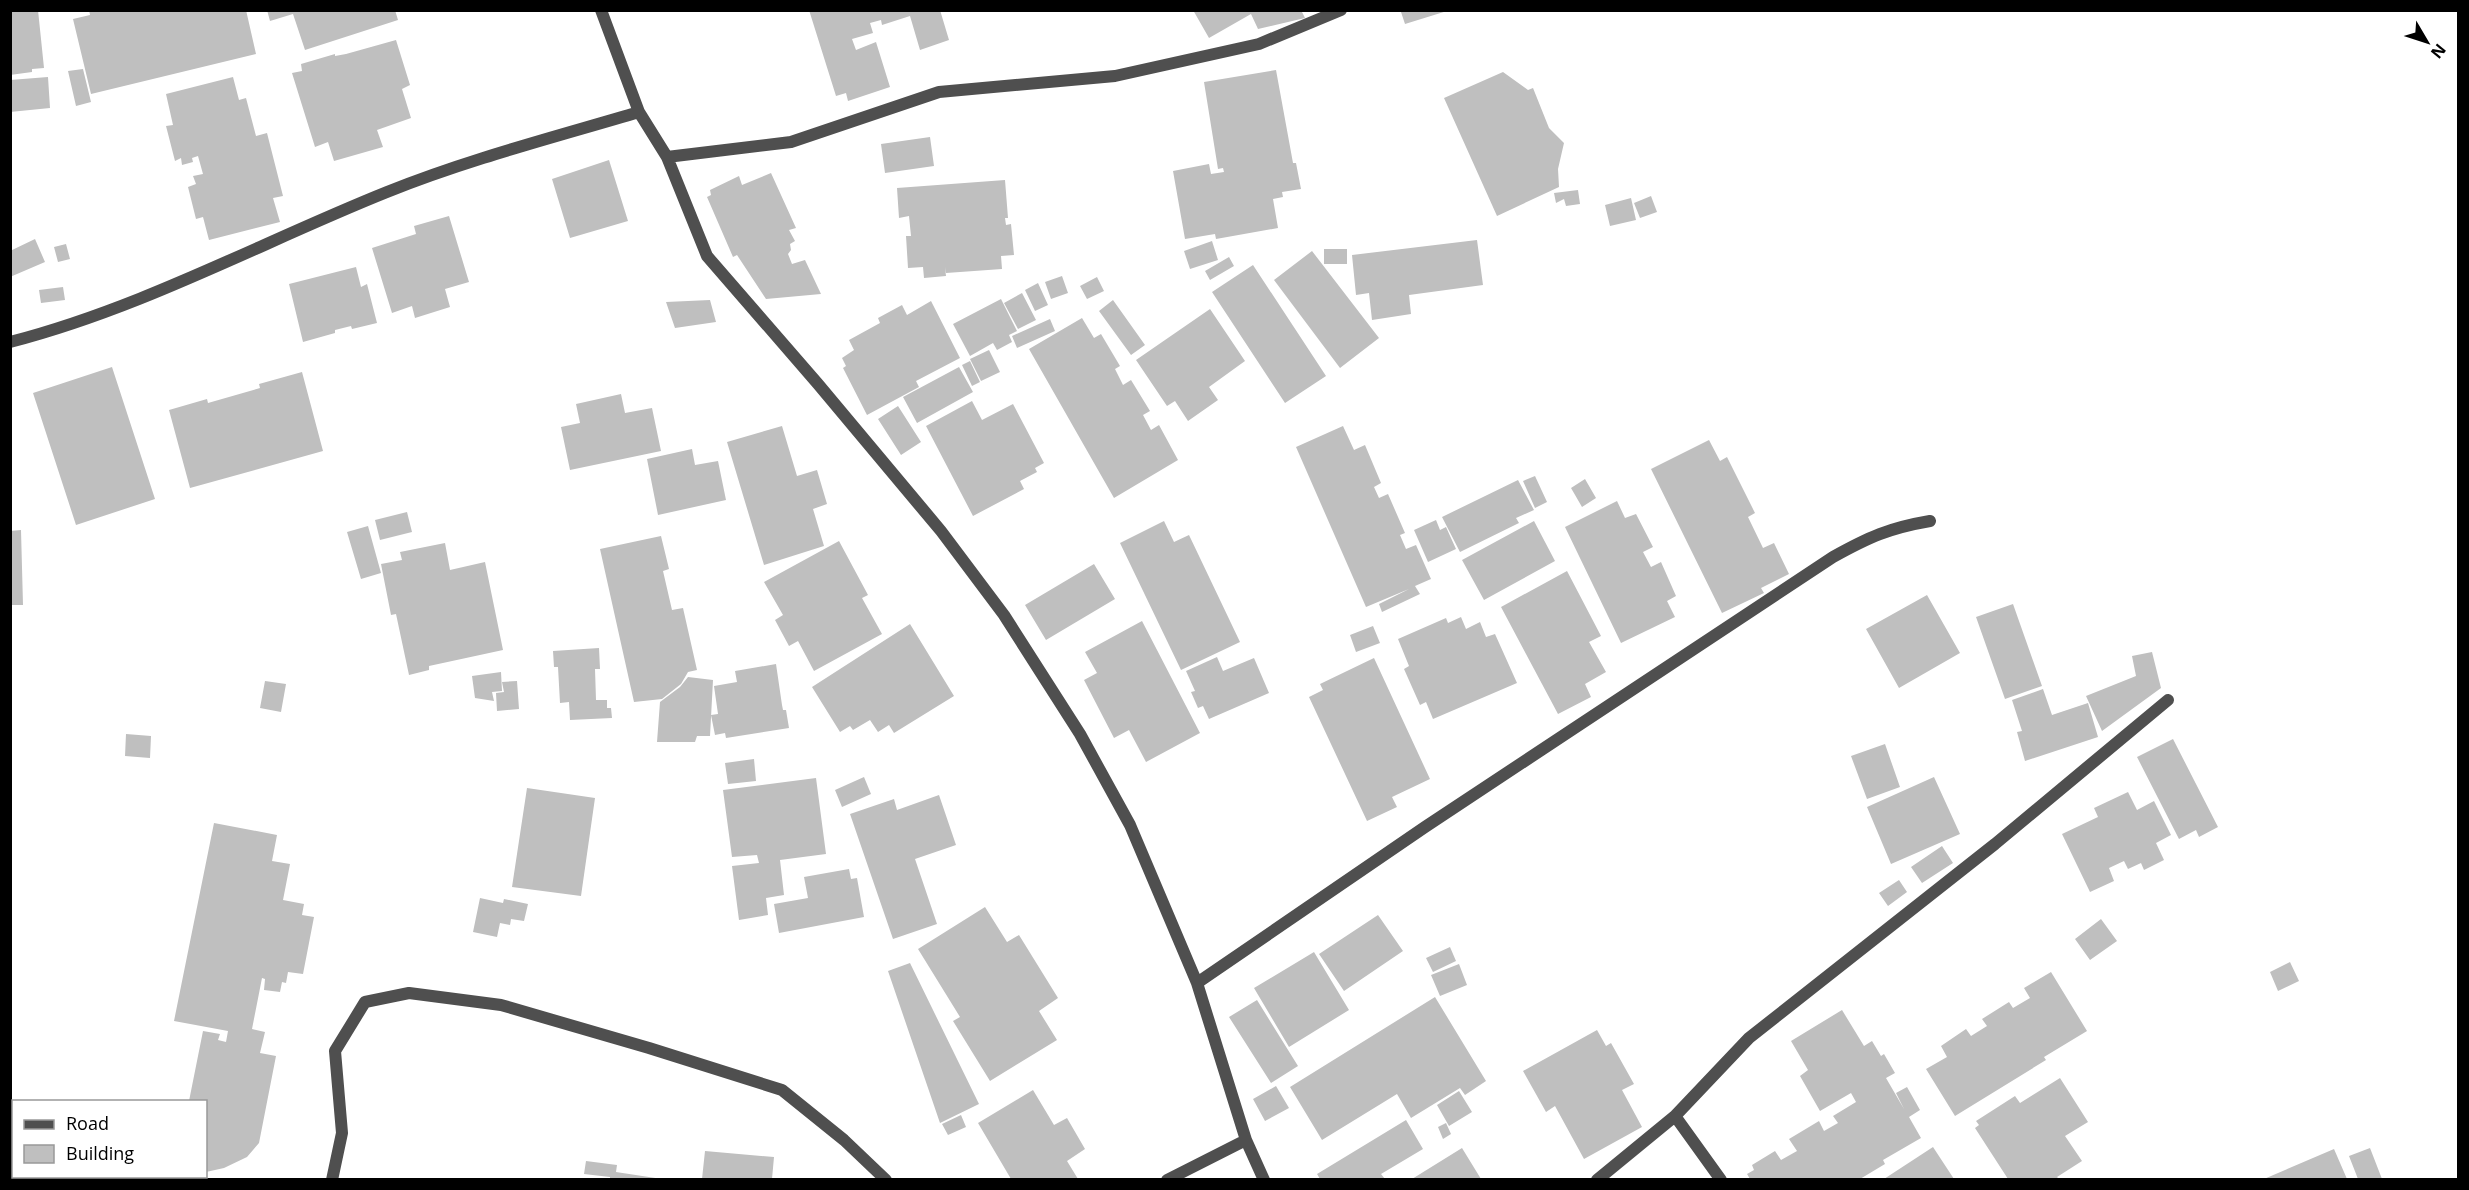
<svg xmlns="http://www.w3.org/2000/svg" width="2469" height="1190" font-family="'Open Sans',sans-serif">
  <rect width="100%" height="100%" fill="#fff"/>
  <path fill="#bfbfbf" d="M10,10H38L44,68L32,69V72L10,75Z
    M89,10H246L256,54L91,94L73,19L90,15Z
    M267,10H395L398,20L305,50L293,14L270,21Z
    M809,10H940L949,40L920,50L910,16L882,25L881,20L870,23L873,33L852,39L856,50L876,42L890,87L848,101L846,93L836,96Z
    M1193,10H1301L1305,18L1258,29L1251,14L1209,38Z
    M1408,10H1446L1447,11L1405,24L1401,12Z
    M396,40L410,85L402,89L411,118L377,130L383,147L334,161L328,142L315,147L292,73L302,71L301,64L335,54V56L346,54Z
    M83,69L91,102L76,106L68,71Z
    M1276,70L1293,163H1296L1301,189L1282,192L1283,197L1273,199L1278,228L1216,239L1215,234L1185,239L1173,171L1209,164L1211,174L1224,172L1223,168L1218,169L1204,82Z
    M1503,72L1528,90L1533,88L1549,128L1564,143L1558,169L1559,187L1497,216L1444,98Z
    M48,77L50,108L10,112V80Z
    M233,77L239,100L246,98L256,136L267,133L283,196L273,198L280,222L209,240L203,217L196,219L188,187L196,184L193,176L203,174L198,156L192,158L193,162L182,165L181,158L175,161L166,126L173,125L166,94Z
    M930,137L934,166L885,173L881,144Z
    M609,160L628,221L570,238L552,179Z
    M771,173L796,228L789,230L795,241L790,244L791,250L788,254L792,264L805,260L821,294L766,299L737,255L733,257L707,197L711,195L710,190L739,176L742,185Z
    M1005,180L1008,218H1005L1006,225L1011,224L1014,255L1001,256L1002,269L946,273L945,267L946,276L924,278L923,267L908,268L906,236H911L909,216L899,218L897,188Z
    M1578,190L1580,204L1566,206L1564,199L1556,203L1554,193Z
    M1651,196L1657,212L1640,218L1634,203Z
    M1631,198L1636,220L1610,226L1605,205Z
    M449,216L469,282L445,289L450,307L415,318L412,306L392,313L372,248L416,234L414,226Z
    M35,239L45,262L10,277V251Z
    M1477,240L1483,285L1409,295L1411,314L1372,320L1369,293L1356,295L1352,255Z
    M1212,241L1218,260L1190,269L1184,251Z
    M66,244L70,259L58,262L54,247Z
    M1324,249H1347V264H1324Z
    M1312,251L1379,338L1340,368L1274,280Z
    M1229,257L1234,266L1210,280L1205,271Z
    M1253,265L1326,376L1285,403L1212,292Z
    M356,267L361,287L367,284L377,323L352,329L351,326L335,330V333L303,342L289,284Z
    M1062,276L1068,293L1051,299L1045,282Z
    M1097,277L1104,291L1087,299L1080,286Z
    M1038,283L1048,305L1035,311L1025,290Z
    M63,287L65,300L41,303L39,290Z
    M1022,293L1036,320L1018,329L1004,303Z
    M1001,299L1017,331L1009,335L1012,342L997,350L993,343L970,356L953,324Z
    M710,300L716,322L675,328L666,302Z
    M1113,300L1145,345L1131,355L1099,311Z
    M931,301L960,358L916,381L919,387L867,415L843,368L846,366L842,358L854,350L849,340L880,323L878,318L902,305L907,315Z
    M1210,309L1245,361L1209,387L1218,400L1188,421L1175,401L1167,406L1136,360Z
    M1082,318L1094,338L1101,334L1120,366L1115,369L1123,385L1131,380L1150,411L1143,415L1151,430L1159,425L1178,460L1114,498L1029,349Z
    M1050,319L1055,331L1017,348L1012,336Z
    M989,350L1000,372L981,381L970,359Z
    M970,361L980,382L972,386L962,365Z
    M112,367L155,499L76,525L33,393Z
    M959,367L973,392L917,423L903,397Z
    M302,372L323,451L190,488L169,410L207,399L208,403L260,388L259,384Z
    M621,394L625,413L652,408L661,451L570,470L561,427L580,423L576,404Z
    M972,401L982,420L1013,404L1044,463L1035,468L1037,472L1020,481L1024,489L973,516L926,426Z
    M898,406L921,442L901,455L878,419Z
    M782,426L797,476L817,470L827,504L813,509L824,546L764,565L727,442Z
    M1343,426L1354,450L1365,445L1381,483L1374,487L1379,498L1388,494L1405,533L1400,535L1406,549L1416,545L1431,579L1415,586L1420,594L1382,612L1379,604L1409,589L1366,607L1296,447Z
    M1709,440L1720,461L1727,457L1755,513L1748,517L1763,548L1774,543L1789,574L1761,588L1764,593L1722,613L1651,469Z
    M692,449L695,465L718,461L726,500L658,515L647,459Z
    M1535,476L1547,502L1535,508L1523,481Z
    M1585,479L1596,498L1582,507L1571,488Z
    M1518,480L1534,510L1516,518L1519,523L1460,552L1442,517Z
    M1617,501L1625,518L1636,514L1653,547L1643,552L1651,567L1661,562L1676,596L1667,601L1675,617L1621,643L1565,527Z
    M407,512L412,532L380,540L375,520Z
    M1436,520L1440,530L1446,527L1456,549L1428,562L1414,530Z
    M1164,521L1174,542L1189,535L1240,642L1181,670L1120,543Z
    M1534,521L1555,561L1484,600L1462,560Z
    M368,526L381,573L361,579L347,532Z
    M21,530L23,605H10V531Z
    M661,536L669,569L663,571L672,610L683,608L697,670L688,672L681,684L662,699L634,702L600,549Z
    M839,541L868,595L862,598L882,634L814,671L798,641L789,646L775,620L783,615L764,582Z
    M445,543L450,570L485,562L503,650L429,666V670L409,675L396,614L391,615L381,564L402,560L400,552Z
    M1094,564L1115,599L1046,640L1025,605Z
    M1567,571L1601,636L1589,642L1606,672L1585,684L1591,697L1558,714L1501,607Z
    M1927,595L1960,653L1899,688L1866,629Z
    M2013,604L2042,686L2005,699L1976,617Z
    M1461,617L1466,629L1480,622L1486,637L1495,634L1517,683L1433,719L1426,702L1420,705L1404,669L1409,666L1398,639L1446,618L1448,623Z
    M1142,621L1200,733L1146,762L1129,730L1114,738L1084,680L1097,673L1085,652Z
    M910,624L954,696L894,733L889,725L878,732L870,720L853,730L850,726L840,732L812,687Z
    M1373,626L1380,643L1356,652L1350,635Z
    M599,648L600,669H595L596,700H607V708H611L612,718L570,720L569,702L560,703L558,667H554L553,651Z
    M2152,652L2161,688L2102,731L2086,696L2136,676L2132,656Z
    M1217,657L1223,671L1254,658L1269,693L1209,719L1203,706L1198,708L1191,692L1195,691L1186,671Z
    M1374,658L1430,779L1392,797L1397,807L1367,821L1309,697L1323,690L1320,684Z
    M776,664L782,705L783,710H786L789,728L726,738L725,733L715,735L711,715L718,714L714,686L737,682L735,671Z
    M501,672L502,691L492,692L494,701L475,698L472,676Z
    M688,677L713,680L710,736H697L695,742H657L660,702L680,687Z
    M265,681L286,684L281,712L260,708Z
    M517,681L519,709L497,711L496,693L504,692L502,682Z
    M2043,689L2052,715L2088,703L2098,737L2025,761L2017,732L2022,731L2012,700Z
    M126,734L151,736L150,758L125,756Z
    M2173,739L2218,827L2199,837L2196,830L2179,839L2137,757Z
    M1885,744L1900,787L1867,799L1851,756Z
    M754,759L756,781L728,784L725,763Z
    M864,777L871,794L842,807L835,790Z
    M1934,777L1960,834L1891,864L1867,807Z
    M816,778L826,854L780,860L784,895L766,898L768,915L739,920L732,866L759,863L757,855L732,857L723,790Z
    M527,788L595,798L581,896L512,887Z
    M2128,792L2137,810L2154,801L2171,835L2156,843L2164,860L2144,870L2141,863L2128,869L2124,861L2109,868L2114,881L2090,892L2062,834L2098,817L2094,808Z
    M939,795L956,845L915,859L937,924L893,939L850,814L894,799L897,810Z
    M214,823L277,835L272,861L290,864L283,900L304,904L302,915L314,917L303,974L288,972L286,983L282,982L280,992L264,990L265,979L262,978L252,1029L265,1032L260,1053L276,1056L259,1143L247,1157L224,1168L206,1172V1101H189L203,1031L220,1034L218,1040L226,1042L228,1031L174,1021Z
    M1942,846L1953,863L1922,883L1911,867Z
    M849,869L851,879L857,878L864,917L779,933L774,904L808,898L804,877Z
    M1899,880L1907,892L1888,906L1879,893Z
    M480,898L503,903L504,899L528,904L524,921L511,919L510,925L500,923L497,937L473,932Z
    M985,907L1007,942L1019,935L1058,998L1039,1011L1057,1040L990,1081L953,1021L960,1017L918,949Z
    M1378,915L1403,951L1344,991L1319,954Z
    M2101,919L2117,941L2090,960L2075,939Z
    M1450,947L1456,961L1433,972L1426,958Z
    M1314,952L1349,1010L1289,1047L1254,988Z
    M2290,962L2299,981L2278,991L2270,972Z
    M910,963L979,1104L940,1123L888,971Z
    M1459,964L1467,985L1440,996L1431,975Z
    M2051,972L2087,1031L2044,1057L2046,1060L1955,1116L1926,1069L1947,1057L1941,1046L1966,1029L1971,1036L1987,1026L1982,1019L2009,1002L2013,1008L2030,998L2024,988Z
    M1435,997L1486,1081L1465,1095L1460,1088L1411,1118L1397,1094L1322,1140L1290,1087Z
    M1257,1000L1298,1066L1271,1083L1229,1017Z
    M1842,1010L1864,1046L1872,1041L1881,1056L1884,1054L1895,1073L1886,1078L1904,1109L1896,1093L1907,1087L1920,1110L1909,1117L1921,1138L1883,1160L1885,1164L1860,1179H1750L1747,1174L1754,1170L1752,1165L1775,1151L1781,1160L1797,1151L1789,1139L1819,1121L1824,1131L1838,1123L1833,1116L1856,1102L1851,1093L1820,1111L1800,1076L1808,1070L1791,1041Z
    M1597,1030L1606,1046L1611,1043L1634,1084L1622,1090L1642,1127L1584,1159L1555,1106L1546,1112L1523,1071Z
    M2060,1078L2088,1122L2065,1136L2082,1161L2057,1177L2059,1179H2008L1975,1128L1979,1125L1976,1121L2015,1096L2020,1103Z
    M1276,1086L1289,1108L1265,1121L1253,1099Z
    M1033,1090L1054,1125L1067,1118L1085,1149L1067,1161L1078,1179H1011L978,1123Z
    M1459,1091L1472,1112L1449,1126L1437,1105Z
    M961,1115L966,1127L948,1135L942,1124Z
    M1406,1120L1423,1149L1381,1174L1385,1179H1320L1317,1174Z
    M1446,1123L1451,1134L1443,1139L1438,1127Z
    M1933,1147L1954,1179H1884Z
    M1462,1148L1481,1179H1412Z
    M2370,1148L2382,1179H2358L2349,1156Z
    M2334,1149L2347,1179H2264Z
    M705,1151L774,1157L772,1179H702Z
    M586,1161L617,1165L616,1172L662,1179H610V1177L584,1174Z"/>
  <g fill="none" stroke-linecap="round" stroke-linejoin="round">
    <path stroke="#4f4f4f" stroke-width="12" d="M601,10L639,112L667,157L707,256L818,384L941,531L1004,615L1080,734L1130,825L1197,983L1246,1140L1264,1180
      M667,157L791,142L939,92L1115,76L1259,44L1341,10
      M10,342C142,308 262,242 387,192C469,159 555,137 639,112
      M1197,983L1425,827L1833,557C1869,537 1889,528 1930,521
      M1675,1116L1721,1180
      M332,1180L342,1133L335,1051L365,1002L409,993L501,1005L649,1048L782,1090L844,1140L886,1180
      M1167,1180L1246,1140
      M1597,1180L1675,1116L1749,1038L1995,844L2168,700"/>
  </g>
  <rect width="2469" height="1190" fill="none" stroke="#000000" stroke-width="24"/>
  <rect x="12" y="1100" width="195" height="78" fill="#ffffff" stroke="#999999" stroke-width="1.5"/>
  <rect x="24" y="1120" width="30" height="9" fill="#4f4f4f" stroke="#999999" stroke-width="1.5"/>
  <text x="66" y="1130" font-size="18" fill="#000000">Road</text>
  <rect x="24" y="1145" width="30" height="18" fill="#bfbfbf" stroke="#999999" stroke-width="1.5"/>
  <text x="66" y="1160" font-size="18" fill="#000000">Building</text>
  <g transform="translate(2427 42) rotate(129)" stroke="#ffffff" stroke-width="4.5" paint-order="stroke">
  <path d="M0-4.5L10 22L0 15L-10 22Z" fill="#000000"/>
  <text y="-9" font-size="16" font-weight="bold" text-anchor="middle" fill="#000000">N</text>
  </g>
</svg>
